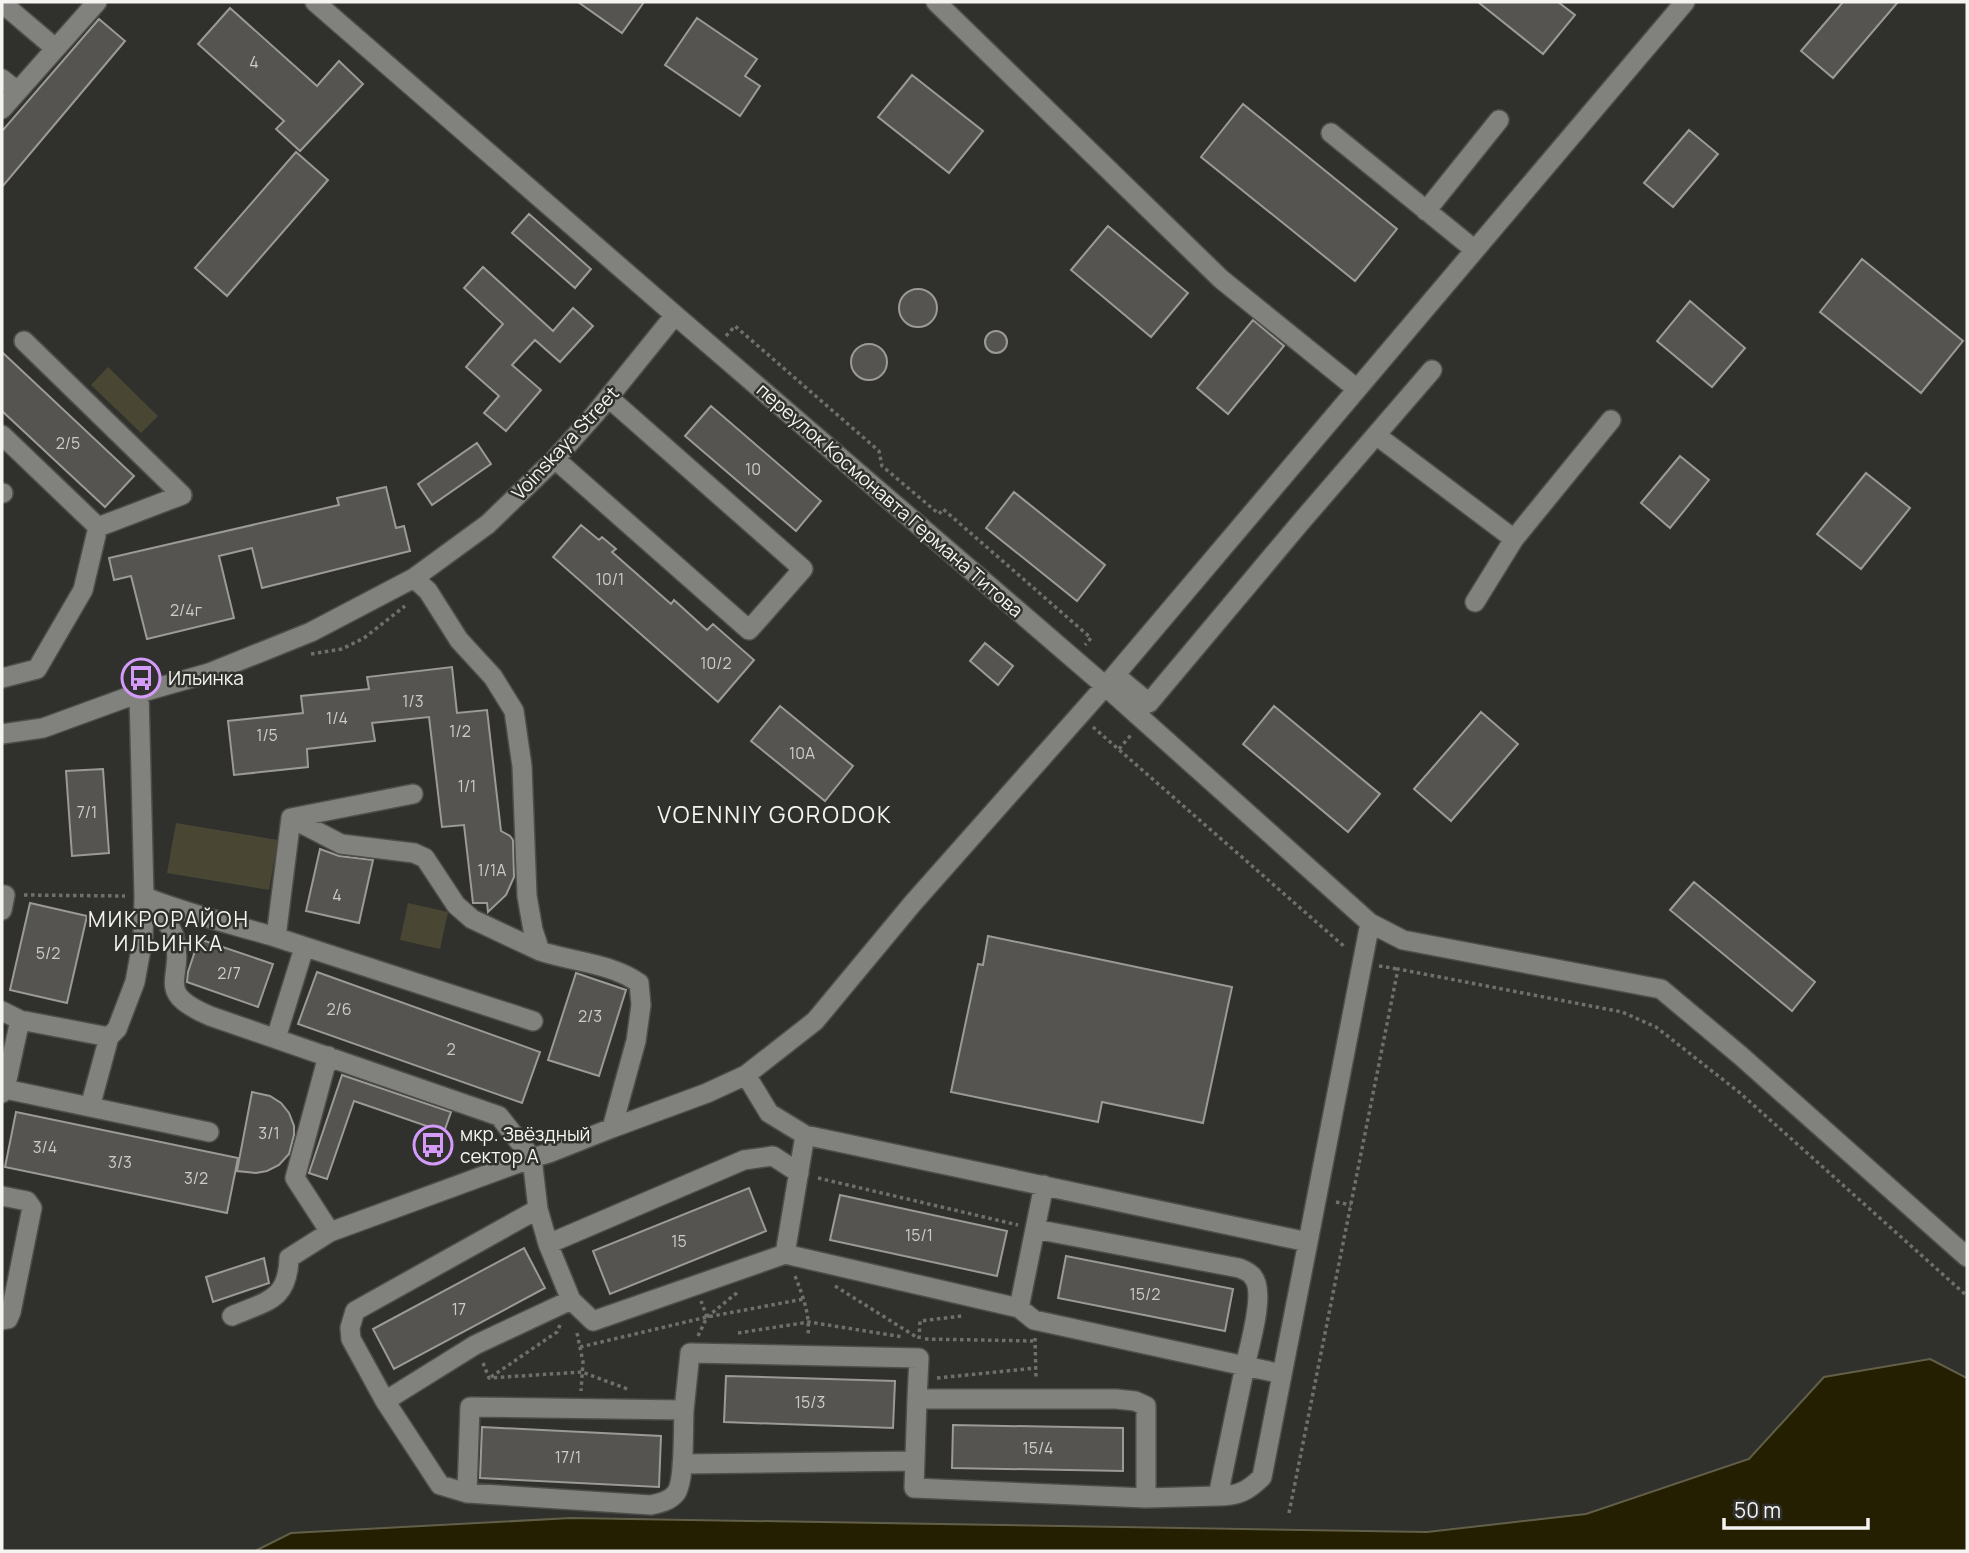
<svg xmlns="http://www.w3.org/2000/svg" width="1969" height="1553" font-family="Manrope,sans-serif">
  <rect width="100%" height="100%" fill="#30302d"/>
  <path fill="#494733" d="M108,367L158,416L141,433L91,385Z
    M176,823L278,840L269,890L167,873Z
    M408,903L448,912L440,949L400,940Z"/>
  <path fill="#231f00" stroke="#625f49" stroke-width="2" d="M1930,1359L1967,1378V1551H255L291,1533L571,1518L1427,1532L1586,1514L1749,1459L1824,1377Z"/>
  <path fill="#555451" stroke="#9b9a96" stroke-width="2" d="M578,2H644L622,33Z
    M1478,2H1558L1575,15L1543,54Z
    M1843,2H1898L1833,78L1801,51Z
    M230,8L317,86L339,61L363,84L300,151L276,129L284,121L198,44Z
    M697,18L757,59L745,76L760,86L740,116L665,65Z
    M99,19L125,41L2,187V131Z
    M912,75L983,131L949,173L878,117Z
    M1243,104L1397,229L1355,281L1201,157Z
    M1689,130L1718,154L1673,207L1644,183Z
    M296,152L328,180L227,296L195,268Z
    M529,214L591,269L575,288L512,233Z
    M1108,226L1188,293L1151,337L1071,270Z
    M1862,259L1963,341L1921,393L1820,312Z
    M483,267L553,331L573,308L593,326L560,362L535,340L512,365L541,390L506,431L484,413L499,396L466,367L503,324L464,288Z
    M899 308a19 19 0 1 1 38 0a19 19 0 1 1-38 0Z
    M1690,301L1745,348L1712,387L1657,341Z
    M1253,320L1284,346L1228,414L1197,388Z
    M985 342a11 11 0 1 1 22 0a11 11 0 1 1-22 0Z
    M851 362a18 18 0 1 1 36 0a18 18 0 1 1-36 0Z
    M2,352L134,476L105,507L2,411Z
    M711,406L821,501L796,531L685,436Z
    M477,443L491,464L432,505L418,484Z
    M1680,456L1709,480L1670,528L1641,503Z
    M1866,473L1910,508L1861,569L1817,534Z
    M386,487L396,528L404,526L410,551L262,588L252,548L219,556L234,618L147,639L131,576L114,580L109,558L339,505L337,498Z
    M1014,492L1105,565L1077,601L986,528Z
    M581,525L599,540L602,537L616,549L612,552L671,604L674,600L707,630L713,624L754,660L718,702L553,557Z
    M985,643L1013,666L998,685L970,661Z
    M452,667L457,713L487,710L501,831L510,836L513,840L514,877L506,895L488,912L487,903H473L464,825L442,827L429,717L372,723L375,741L307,749L308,767L234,775L228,721L303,713L301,696L369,689L367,677Z
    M780,706L853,766L825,801L751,741Z
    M1274,706L1380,794L1348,832L1243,744Z
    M1481,712L1518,744L1451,821L1414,789Z
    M103,769L109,853L72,856L66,771Z
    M320,849L339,856L373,860L359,923L306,911Z
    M1694,882L1815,982L1792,1011L1670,910Z
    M30,903L87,916L67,1003L10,990Z
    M988,936L1232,987L1203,1123L1102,1102L1098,1122L951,1092L978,964L983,965Z
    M199,939L273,964L258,1007L187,982L188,972Z
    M317,972L540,1052L522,1103L298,1024Z
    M576,973L626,990L599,1076L548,1060Z
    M342,1075L451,1112L444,1132L354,1101L327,1179L309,1173Z
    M252,1092L270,1096L281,1103L289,1113L294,1126V1135L289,1154L279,1165L267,1171L256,1173L237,1171Z
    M16,1112L238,1158L227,1213L5,1167Z
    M749,1188L766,1231L610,1294L593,1251Z
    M840,1195L1007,1231L997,1276L830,1240Z
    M524,1248L545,1288L394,1369L373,1329Z
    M1066,1256L1233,1289L1225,1331L1058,1298Z
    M264,1258L269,1283L213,1302L206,1277Z
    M726,1376L895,1381L893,1428L724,1422Z
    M953,1425L1123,1428V1471L952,1468Z
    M482,1427L661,1436L659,1487L480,1478Z"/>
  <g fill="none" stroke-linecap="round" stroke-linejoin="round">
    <defs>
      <path id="minor" d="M936,2L1221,279L1357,389
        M2,3L55,48
        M2,79L17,91
        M2,109L97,2
        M1331,133L1475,250
        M1426,211L1499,120
        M675,315L1104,685L1370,923L1403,940L1661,989L1741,1056L1967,1257
        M24,341L182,495L98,527
        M2,435L98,527
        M1376,435L1514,539
        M555,459L749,630L803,569L609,398
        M2,493H3
        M1475,602L1514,539L1611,420
        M1115,675L1149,703L1300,523L1432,370
        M2,678L37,669L83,590L98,527
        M139,693L144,896L143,938L135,982L117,1029L109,1037L90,1107L209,1132
        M2,734L43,728L139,693L209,673L311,632L414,578L488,524L555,459L595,414L675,315L315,2
        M291,818L341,844L414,853L425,858L456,905L472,919L540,951L533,930L527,896L522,766L514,711L493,677L459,640L428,591L414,578
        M144,896C155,909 169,921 174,936C186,979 151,991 210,1016L499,1116L532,1158L538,1209L548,1244L571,1300L593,1321L785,1254L805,1135
        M148,898C188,914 231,924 272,936C359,964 446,993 533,1021
        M2,910L5,895
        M276,937L291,818L413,794
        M540,951C573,962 611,963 639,983L641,1005L636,1041L612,1128
        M2,1011L20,1020L109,1037
        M276,1038L304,948
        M328,1056L295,1178L330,1232
        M746,1075L769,1113L805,1135L1308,1242L1370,923
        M5,1089L90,1107
        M2,1093L5,1089L20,1020
        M2,1196L27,1201L32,1208L11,1312L8,1319L2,1320
        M1035,1229L1239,1268C1244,1270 1250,1272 1253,1277C1266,1292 1249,1347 1245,1366L1282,1374
        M548,1244L744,1160L773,1156L799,1173
        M785,1254L1019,1308L1044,1185
        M571,1300L475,1345L385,1401L440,1485L467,1493L470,1407L684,1410L690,1353L919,1358L917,1399H1116L1135,1401L1146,1406V1498L1218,1496L1245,1366L1034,1320L1019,1308
        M232,1316C266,1301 288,1301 289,1258L330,1232L532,1158L549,1153L612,1128L707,1093L746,1075L815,1021L913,903L1115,675L1685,2
        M917,1399L914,1488L1146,1498
        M385,1401L351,1339L350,1328L355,1311L538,1209
        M682,1464L915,1461
        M467,1493L651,1505C660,1503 670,1501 676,1493C685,1481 683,1428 684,1410
        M1218,1496C1238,1496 1248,1491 1262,1477L1308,1242"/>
    </defs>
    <use href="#minor" stroke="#4d4d4a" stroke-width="22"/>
    <path stroke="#6f6f6c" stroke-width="3.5" stroke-dasharray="3.5 3.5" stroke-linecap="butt" d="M726,336L735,326L879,451L882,466L939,514L943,509L1091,638L1085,645
      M311,654L342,649L364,638L405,606
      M1093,727L1346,948
      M1119,749L1131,735
      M24,895L125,896
      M1379,966L1398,969
      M818,1178L1018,1225
      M1336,1202L1351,1205
      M795,1276C803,1296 810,1314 808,1336
      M835,1286L918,1338
      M707,1317L738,1292
      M577,1333L583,1362L581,1391
      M738,1333L809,1322L903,1337
      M698,1336L707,1317L701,1301
      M1035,1338L1036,1379
      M919,1339L920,1321L962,1316
      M925,1339L1033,1341
      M580,1347L707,1317L804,1299
      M483,1363L489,1378L582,1372L630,1390
      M491,1377L557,1332L560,1325
      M937,1378L1036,1368
      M1289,1513L1398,969L1622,1012L1656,1027L1740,1093L1967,1296"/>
    <use href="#minor" stroke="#81817d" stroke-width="19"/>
  </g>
  <defs>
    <symbol id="bus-ring" viewBox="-11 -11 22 22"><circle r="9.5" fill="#30302d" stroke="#d59bfa" stroke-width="1.5"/><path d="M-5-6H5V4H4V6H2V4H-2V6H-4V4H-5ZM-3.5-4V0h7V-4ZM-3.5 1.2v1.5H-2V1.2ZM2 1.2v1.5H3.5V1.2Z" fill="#d59bfa"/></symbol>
  </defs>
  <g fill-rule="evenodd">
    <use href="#bus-ring" x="119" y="656" width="44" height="44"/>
    <use href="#bus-ring" x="411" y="1123" width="44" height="44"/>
  </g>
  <g text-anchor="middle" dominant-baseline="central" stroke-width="5" stroke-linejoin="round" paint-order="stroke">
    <g font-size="16" fill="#cdccca">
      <text x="254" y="62">4</text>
      <text x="68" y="443">2/5</text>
      <text x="753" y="469">10</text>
      <text x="610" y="579">10/1</text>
      <text x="186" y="610">2/4г</text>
      <text x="716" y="663">10/2</text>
      <text x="413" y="701">1/3</text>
      <text x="337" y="718">1/4</text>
      <text x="460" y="731">1/2</text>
      <text x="267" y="735">1/5</text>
      <text x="802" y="753">10А</text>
      <text x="467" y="786">1/1</text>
      <text x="87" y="812">7/1</text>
      <text x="492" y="870">1/1А</text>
      <text x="337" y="895">4</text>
      <text x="48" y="953">5/2</text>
      <text x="229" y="973">2/7</text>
      <text x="339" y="1009">2/6</text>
      <text x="590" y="1016">2/3</text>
      <text x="451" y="1049">2</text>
      <text x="269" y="1133">3/1</text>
      <text x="45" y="1147">3/4</text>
      <text x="120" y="1162">3/3</text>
      <text x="196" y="1178">3/2</text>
      <text x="919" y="1235">15/1</text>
      <text x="679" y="1241">15</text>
      <text x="1145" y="1294">15/2</text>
      <text x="459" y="1309">17</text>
      <text x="810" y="1402">15/3</text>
      <text x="1038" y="1448">15/4</text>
      <text x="568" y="1457">17/1</text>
    </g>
    <g font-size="19" fill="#f5f4f2" stroke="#30302d">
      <text transform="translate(565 443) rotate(-47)">Voinskaya Street</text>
      <text transform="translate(890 500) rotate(41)">переулок Космонавта Германа Титова</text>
    </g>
    <g font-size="19" fill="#f5f4f2" stroke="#30302d" text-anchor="start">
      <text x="168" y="678">Ильинка</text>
      <text x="460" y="1134">мкр. Звёздный<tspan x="460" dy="22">сектор А</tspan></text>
    </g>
    <g font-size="21" letter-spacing="2" fill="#f5f4f2" stroke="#30302d">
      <text x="169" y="919">МИКРОРАЙОН<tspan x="169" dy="24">ИЛЬИНКА</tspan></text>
    </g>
    <g font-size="23" letter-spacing="2" fill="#f5f4f2" stroke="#30302d">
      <text x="775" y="814">VOENNIY GORODOK</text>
    </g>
  </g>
  <rect width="1969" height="1553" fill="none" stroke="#f5f4f2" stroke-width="7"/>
  <path d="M1724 1518v10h144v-10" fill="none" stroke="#f5f4f2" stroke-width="3.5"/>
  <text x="1734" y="1518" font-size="21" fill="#f5f4f2" stroke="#30302d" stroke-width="5" paint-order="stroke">50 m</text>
</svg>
